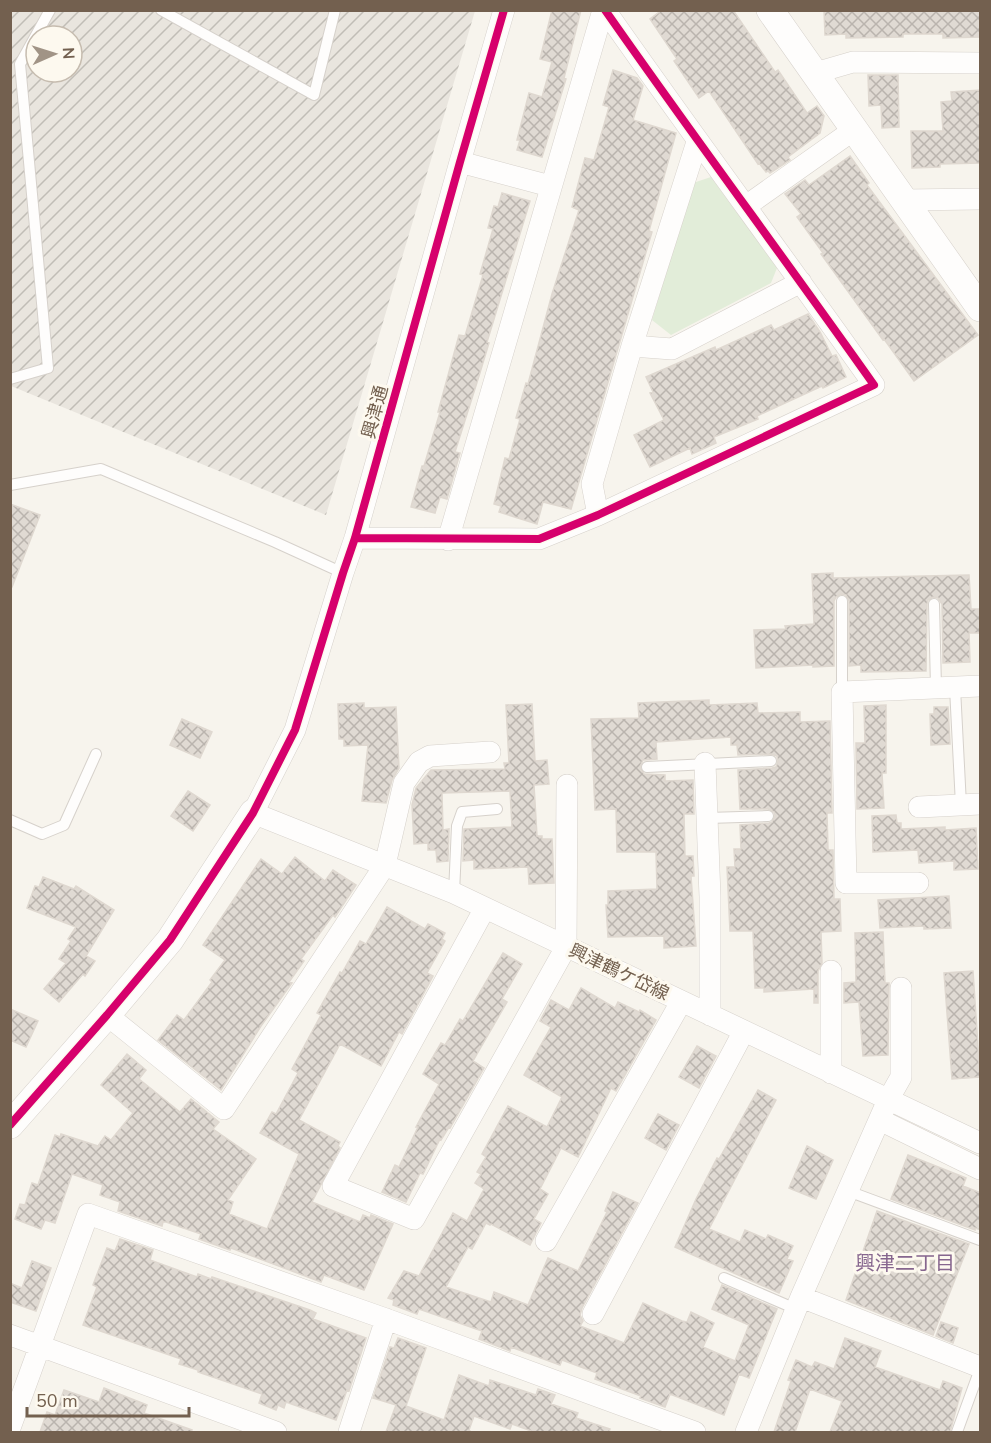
<svg xmlns="http://www.w3.org/2000/svg" width="991" height="1443" font-family="'Nunito Sans','Noto Sans JP',sans-serif">
  <defs>
    <pattern id="industrial-furrows" width="10" height="10" patternUnits="userSpaceOnUse" patternTransform="scale(1.5)"><rect width="10" height="10" fill="#e9e5de"/><path d="M-1 1l2-2M0 10L10 0M9 11l2-2" fill="none" stroke="#c1bdb6"/></pattern>
    <pattern id="building-cross-hatch" width="8" height="8" patternUnits="userSpaceOnUse" patternTransform="scale(1.5)"><rect width="8" height="8" fill="#e0dad3"/><path d="M0 0l8 8M0 8l8-8" fill="none" stroke="#bab4ae"/></pattern>
  </defs>
  <rect width="100%" height="100%" fill="#f7f4ed"/>
  <path fill="url(#industrial-furrows)" fill-rule="evenodd" d="M10,11H475L326,515L11,386ZM36,36H72V72H36Z"/>
  <path fill="#e2edd9" d="M711,177L777,268L771,283L671,335L652,320L693,183Z"/>
  <path fill="url(#building-cross-hatch)" stroke="#dfd8d0" stroke-width="1.5" d="M552,10H581L564,78L566,79L542,157L517,150L520,140H517L529,93L542,97L552,62L540,59Z
    M662,10H733L775,72L778,70L807,113L817,106L824,116L820,133L788,157L790,160L770,173L768,171L766,172L759,163L758,164L709,91L699,98L674,61L677,59L650,19Z
    M824,10H981V37L943,38V34H903V37L846,38V34L825,35Z
    M613,70L637,78L643,86L633,120L676,133L649,231L652,232L644,259L571,509L543,502L537,524L499,512L501,506L494,504L505,458L509,459L520,419L516,418L526,383L528,384L552,294L579,210L572,207L585,158L594,160L609,107L603,105Z
    M868,75H898L899,127L882,128L881,105L869,106Z
    M981,90L980,163L940,164V167L912,168L911,131H943L941,102L952,101L951,92Z
    M850,156L869,183L867,185L978,335L914,381L884,339L883,340L821,254L823,253L797,217L801,214L785,194L805,180L809,185Z
    M502,193L530,201L487,342L489,343L479,376L455,452L460,453L447,499L440,497L435,513L411,507L422,466H424L440,412H438L459,335L465,336L483,275L480,274L493,229L488,228L494,206L498,207Z
    M808,314L820,332L832,356L836,355L846,377L823,388L822,386L757,416L758,419L714,437L716,443L692,454L690,448L650,467L634,435L664,420L650,393L653,392L646,377L715,347L716,350L771,325L774,330Z
    M10,504L40,515L12,587H10Z
    M833,573V578L969,575L971,609H981V633H969L970,662L943,663L942,604L938,598L933,597L928,600L927,604L926,671L861,672V665L849,666V601L846,595L841,594L836,597L834,601V666L813,667V665L756,668L754,630L786,629L785,626L814,624L812,574Z
    M709,700V705L757,703L758,713L800,712V722L830,721L832,813H827L828,850H833L834,899H840L841,931L821,932L822,963L818,971V1003H814V989L764,992V988H755L753,931H730L727,867H735L734,849H741L740,825L769,823L772,822L775,816L774,812L768,809H740L738,770L772,768L776,767L778,761L777,756L771,754L738,755L737,745H731V737L656,742L657,759L643,760L640,767L644,774L665,775V781L693,780L694,814H684L685,856H693L694,876H691L696,946L664,948V936L608,937L606,905H608V891L657,889L656,852H617L616,809L595,810L591,719L639,718L638,703Z
    M364,703V708L396,707L399,768L392,780L386,803L362,801L368,745L344,746V739H339L338,704Z
    M532,704L535,761L547,760L549,784L534,785L537,836H542V839H552L554,883L529,884L528,867L474,869V860L463,861L464,829L512,827L510,791L442,793L443,830L449,829L448,861L437,862L436,850H428V843L414,844L412,805L416,788L431,770L505,769L504,763H509L506,705Z
    M886,705V773H882L884,808L857,809L856,743H865L864,706Z
    M934,707H948L950,744L931,745L930,714H934Z
    M182,719L212,732L200,758L170,745Z
    M188,791L210,805L193,831L171,816Z
    M896,815L897,823H901V829L945,827V830L976,828L978,869L954,870V861L919,863L918,850L873,852L872,816Z
    M295,857L325,881L333,870L356,885L335,917L333,915L301,959L304,961L289,982L292,983L261,1026L221,1090L158,1040L177,1015L184,1020L212,982L210,980L225,960L203,945L261,859L282,874Z
    M43,877L74,889L76,886L114,910L86,956L95,961L85,976L83,974L59,1002L44,989L66,963L59,959L71,941L68,939L76,927L27,908L35,886L39,887Z
    M949,896L951,928L924,929V926L880,928L878,900Z
    M387,907L425,929L428,924L445,933L442,939L445,941L427,973L433,976L402,1034L399,1032L381,1066L340,1044L299,1120L340,1142L338,1146L340,1148L312,1202L360,1222L363,1215L370,1218L371,1215L393,1224L364,1290L324,1275L321,1282L231,1248L230,1250L199,1239L201,1234L166,1222H163L162,1226L118,1211L120,1202L100,1195L103,1185L72,1174L55,1223L45,1220L41,1229L15,1219L20,1204L25,1205L32,1183L38,1185L55,1135L60,1137L61,1134L98,1146L105,1136L111,1140L133,1113L101,1085L127,1054L146,1070L139,1079L180,1112L191,1099L219,1122L213,1129L256,1159L228,1200L233,1202L229,1214L267,1229L299,1154L260,1133L272,1112L276,1114L298,1073L292,1069L321,1015L317,1013L340,972L342,973L360,941L366,944Z
    M883,932L885,983H889V985L888,1055L863,1056L859,1002L844,1003V983L856,982L855,933Z
    M503,953L522,964L502,999L507,1002L473,1061L484,1068L450,1128L449,1127L441,1140L440,1139L423,1174L420,1173L406,1202L382,1192L395,1165L399,1167L418,1127H416L439,1084L423,1074L441,1043L445,1045L460,1019L463,1021Z
    M973,971L980,1077L952,1079L944,973Z
    M581,988L615,1008L618,1002L639,1012L640,1010L656,1020L616,1091L611,1088L578,1157L561,1148L540,1189L548,1194L534,1219L541,1223L530,1245L491,1224L490,1225L486,1223L472,1249L468,1247L446,1287L491,1302L494,1292L528,1305L548,1258L578,1271L607,1212L605,1211L613,1192L638,1203L582,1308L580,1315L583,1321L580,1326L624,1343L643,1303L682,1321L687,1322L691,1312L714,1323L703,1347L735,1361L749,1325L712,1309L722,1285L777,1309L749,1378L739,1374L724,1415L670,1394L665,1407L640,1398L641,1396L595,1379L597,1373L562,1360L560,1365L511,1347L510,1351L479,1339L482,1331L419,1309L417,1314L393,1305L394,1300L388,1298L404,1271L419,1276L453,1213L467,1221L484,1189L475,1183L481,1174L477,1172L486,1157L482,1154L508,1106L547,1127L562,1097L524,1075L551,1027L540,1021L551,1000L569,1010Z
    M10,1009L38,1021L26,1047L10,1040Z
    M697,1046L716,1056L699,1088L679,1077Z
    M758,1090L776,1100L709,1229L740,1242L745,1230L766,1239L768,1235L793,1246L787,1259L793,1261L779,1293L675,1247L696,1199L717,1158L719,1159Z
    M658,1114L679,1125L666,1150L645,1138Z
    M807,1146L833,1160L816,1199L789,1188Z
    M908,1155L966,1178L963,1186L981,1193V1230L975,1228V1230L891,1199Z
    M877,1211L969,1244L933,1335L846,1300Z
    M120,1239L153,1250L150,1260L197,1277L198,1274L211,1279L212,1277L310,1310L316,1313L313,1319L366,1338L349,1391L347,1390L336,1420L286,1402L284,1408L278,1405L276,1410L259,1403L262,1394L198,1372V1370L179,1364L181,1359L83,1325L97,1287L93,1285L107,1248L115,1251Z
    M32,1261L51,1268L36,1311L10,1302V1283L22,1288Z
    M941,1322L958,1328L953,1343L936,1336Z
    M398,1338L426,1348L406,1406L444,1420L459,1375L489,1386L490,1380L536,1395L538,1389L555,1395L551,1404L578,1413L576,1418L610,1429L609,1432H534L512,1424L510,1429L474,1416L469,1430L471,1432H386L396,1405L373,1398L390,1347L394,1348Z
    M845,1338L881,1351L875,1367L940,1390L943,1381L962,1388L950,1432H830L842,1401L810,1389L795,1432H774L791,1381L788,1380L796,1360L812,1367L815,1362L834,1369Z
    M104,1388L147,1405L144,1413L192,1430L191,1432H40L47,1412L55,1415L64,1390L99,1402Z"/>
  <g fill="none" stroke-linecap="round" stroke-linejoin="round">
    <defs>
      <path id="service" d="M161,10L314,95L335,10
        M10,379L48,368L20,64L50,10
        M10,485L101,469L275,542L343,573
        M842,601V692
        M934,604L936,688
        M955,688L961,805
        M647,767L771,761
        M708,818L768,816
        M10,820L42,834L64,825L96,754
        M454,893L457,826L462,812L497,809
        M848,1191L980,1240
        M724,1278L796,1309
        M957,1432L980,1369"/>
      <path id="minor" d="M504,10L460,162L355,538L343,573L295,730L253,813L454,893L980,1143
        M815,73L853,62L980,63
        M460,162L550,186
        M905,200L980,199
        M746,206L855,129
        M632,346L672,349L801,282
        M598,515L592,484L632,346L697,142
        M355,538L539,539L598,515L874,385C785,259 693,136 605,10
        M448,540L603,10
        M705,763L710,897V1015
        M919,807L980,804
        M918,883H846L842,692L980,686
        M485,908L333,1186L414,1219L566,947L567,785
        M107,1015L224,1109L385,865L404,783L419,762L430,756L490,752
        M831,1073V971
        M880,1120L980,1169
        M546,1241L681,1002
        M801,1297L980,1367
        M593,1314L744,1031
        M10,1335L276,1432
        M10,1428L88,1214L386,1319L695,1432
        M349,1432L386,1319
        M746,1432L801,1297L888,1100L901,1077V988"/>
      <path id="tertiary" d="M770,10L980,308
        M10,1125L107,1015L170,940L253,813"/>
    </defs>
    <use href="#service" stroke="#d6d1cb" stroke-width="12"/>
    <use href="#minor" stroke="#d6d1cb" stroke-width="22"/>
    <use href="#tertiary" stroke="#d6d1cb" stroke-width="28"/>
    <use href="#service" stroke="#fefdfc" stroke-width="10"/>
    <use href="#minor" stroke="#fefdfc" stroke-width="21"/>
    <use href="#tertiary" stroke="#fefdfc" stroke-width="27"/>
    <defs>
      <path id="cycleway" d="M355,538L539,539L598,515L874,385C785,259 693,136 605,10
        M10,1125L107,1015L170,940L253,813L295,730L343,573L355,538L460,162L504,10"/>
    </defs>
    <use href="#cycleway" stroke="#fdf9ef" stroke-width="11"/>
    <use href="#cycleway" stroke="#d6006c" stroke-width="8"/>
  </g>
  <g text-anchor="middle" dominant-baseline="central" stroke-width="6" stroke-linejoin="round" paint-order="stroke">
    <g font-size="18" fill="#73604f" stroke="#fdf9ef">
      <text transform="translate(375 412) rotate(-75)">興津通</text>
      <text transform="translate(619 972) rotate(25)">興津鶴ケ岱線</text>
    </g>
    <g font-size="20" fill="#86668e" stroke="#fdf9ef">
      <text x="905" y="1263">興津二丁目</text>
    </g>
  </g>
  <rect width="991" height="1443" fill="none" stroke="#73604f" stroke-width="24"/>
  <g transform="translate(54 54) rotate(87)"><circle r="28" fill="#fdf9ef" stroke="#c6bcaf" stroke-width="1.5"/>
  <path d="M0-4.5L10 22L0 15L-10 22Z" fill="#a19486"/>
  <text y="-9" font-size="16" font-weight="bold" text-anchor="middle" fill="#73604f">N</text>
  </g>
  <path d="M27 1407v9h162v-9" fill="none" stroke="#73604f" stroke-width="3"/>
  <text x="36" y="1407" font-size="18" fill="#73604f" stroke="#fdf9ef" stroke-width="4.5" paint-order="stroke">50 m</text>
</svg>
